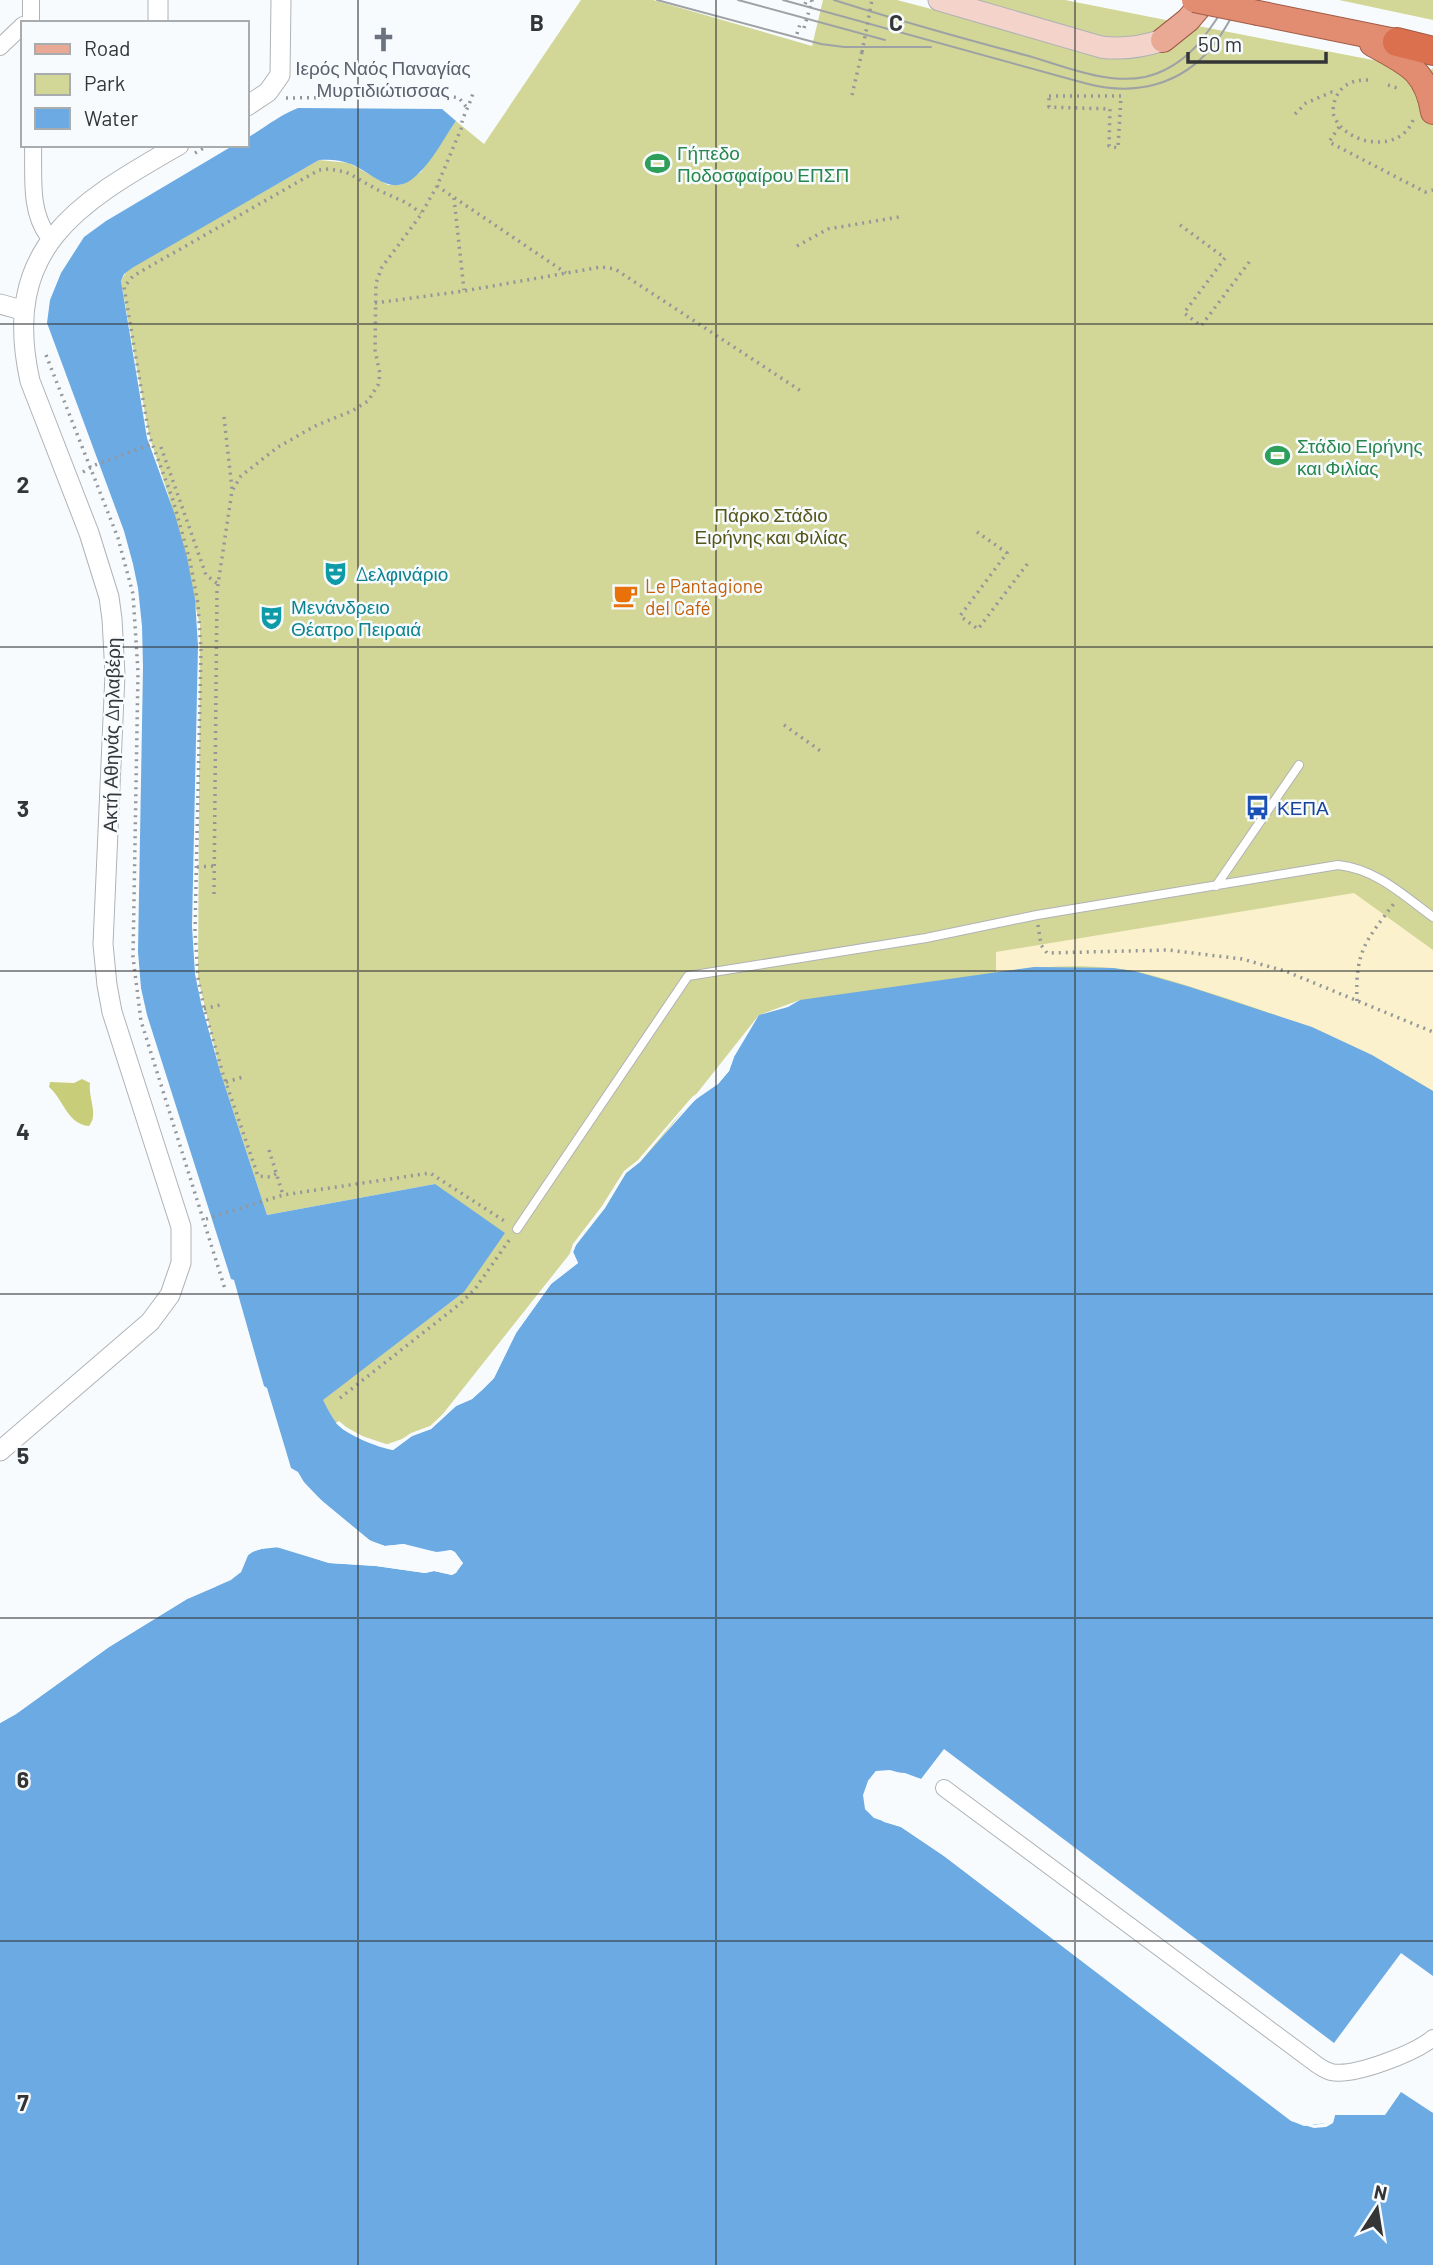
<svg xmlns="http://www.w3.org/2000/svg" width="1433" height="2265" font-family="Barlow,sans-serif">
  <rect width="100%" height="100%" fill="#f8fbfe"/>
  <path fill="#d2d697" d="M581,0H653L812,46L823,0H897L1118,58C1155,56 1164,46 1193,25L1429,71L1433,68V1101L800,1000L759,1015L431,1429L382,1446L336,1423L322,1400L464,1292L435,1184L267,1215L220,1071L198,978L200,625L169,497L149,435L121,281L127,270L319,160L349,163L388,185H400L421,172L456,121L484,144Z
    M970,0H1065L1176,22L1156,34L1117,42Z
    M1339,0H1433V20Z"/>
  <path fill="#c8cd7a" d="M82,1079L90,1083C88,1098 99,1115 89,1126C67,1124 64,1100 49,1087L50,1082L74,1083Z"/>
  <path fill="#fbf1cc" d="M1354,893L1433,950V1091C1363,1047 1289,1018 1210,993C1178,983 1145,971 1112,968C1073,964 1034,967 996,972V952Z"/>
  <path fill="#6caae3" d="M298,108L442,109L456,121C444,138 433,160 418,174C392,200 375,174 351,164C341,160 330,159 319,160L132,268L124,274L121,281L147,438L175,515L187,557L195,599L198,646L192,926L195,974L201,1003L220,1071L267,1215L435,1184L505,1233L464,1292L323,1400C327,1408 332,1417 337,1424C347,1435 379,1448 393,1450L412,1436L431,1429L456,1406L472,1399L482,1390L494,1378L516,1333L551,1284L578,1263L573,1252L576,1245L605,1208L626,1173L640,1162L695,1100L718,1084L729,1071L734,1057L759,1015L788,1007L800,1000L1034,967L1113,968L1134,971L1190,987L1312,1027L1372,1055L1433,1091V1976L1401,1953L1334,2043L944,1749L921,1779L905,1773L876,1771L868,1781L865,1809L884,1822L901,1827L944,1856L1292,2121L1304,2126L1333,2122L1335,2115H1385L1401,2092L1433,2113V2265H0V1723L16,1714L109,1647L187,1599L231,1580L241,1572L247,1556L254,1551L273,1546L329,1563L376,1566L425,1573L434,1571L452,1575L456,1573L463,1563L455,1552L451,1550L437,1552L414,1550L404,1544L385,1546L369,1540L308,1489L298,1472L291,1468C283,1441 275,1414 267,1388L264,1386L234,1280L231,1279L147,1015L141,988L138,952L143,667L142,626L138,588L133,564L124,531L47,323L50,300L61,273L84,237L106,221L234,145H247V138C264,128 280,115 298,108Z"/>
  <path fill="#f8fbfe" d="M732,1054L734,1057L729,1071L718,1084L705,1091L680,1114L640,1162L626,1173L605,1208L576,1245L573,1252L578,1263L551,1284L516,1333L494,1378L482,1390L472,1399L456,1406L431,1429L412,1436L393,1450L361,1439L344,1430L336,1423L339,1421L346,1427L362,1436L392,1446L411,1433L430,1426L454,1404L480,1387L491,1376L513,1331L549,1282L574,1262L570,1253L573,1244L602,1206L624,1171L638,1160L692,1097L716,1081L726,1070Z
    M301,1479L323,1502L372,1542L385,1546L404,1544L440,1553L451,1550L463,1563L452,1575L434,1571L425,1573L376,1566L329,1563L280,1547L261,1549L249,1553L241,1572L215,1587L187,1599L109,1647L16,1714L0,1723V1719L107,1644L186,1595L229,1577L238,1570L244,1554L253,1548L273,1542L329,1560L425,1569L434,1568L451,1571L459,1565L450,1553L440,1556L413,1553L403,1548L384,1550L367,1543L306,1491L297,1480Z
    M890,1770L921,1779L919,1782L890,1773L878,1775L871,1783L867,1795L869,1807L876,1815L903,1824L946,1853L1293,2118L1314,2125L1325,2123L1330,2120L1332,2113L1335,2115L1333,2123L1326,2127L1314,2128L1291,2121L944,1856L901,1827L874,1818L865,1809L863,1795L868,1781L876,1771Z"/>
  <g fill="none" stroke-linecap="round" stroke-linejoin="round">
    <defs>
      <path id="service" d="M1216,886L1299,765
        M517,1229L688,976L926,938L1037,915L1338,865C1376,869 1403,895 1433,917"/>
      <path id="minor" d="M31,23V0
        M0,47L23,25
        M33,145C34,176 29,210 48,236
        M944,1788L1312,2061C1317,2065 1324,2070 1331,2072C1354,2077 1415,2053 1433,2038"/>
      <path id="tertiary" d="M158,0V23
        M247,106L268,92L280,75L281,0
        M0,304L18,309
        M0,1451L150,1322L170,1295L181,1263V1227L112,1012L107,985L103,944L115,674L112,619L109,597L89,533L30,381C0,246 80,202 179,145"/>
      <path id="secondary" d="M939,0L1101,47C1122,50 1142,47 1163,40"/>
      <path id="primary" d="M1163,40L1188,20L1205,0"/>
      <path id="trunk" d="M1258,13L1415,45
        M1372,44C1406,63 1426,69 1433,112"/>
      <path id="motorway" d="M1397,42L1433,51"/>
    </defs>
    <use href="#service" stroke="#b0b3b6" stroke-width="10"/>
    <use href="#minor" stroke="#b0b3b6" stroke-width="18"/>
    <use href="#tertiary" stroke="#b0b3b6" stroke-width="21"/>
    <use href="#secondary" stroke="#b0b3b6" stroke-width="23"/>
    <use href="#primary" stroke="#a05b46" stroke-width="26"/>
    <use href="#trunk" stroke="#a05b46" stroke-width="26"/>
    <use href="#motorway" stroke="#a05b46" stroke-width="30"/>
    <path stroke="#949799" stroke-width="3.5" stroke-dasharray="2 5" stroke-linecap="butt" d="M805,4L807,0
      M804,28L812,1L810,0
      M797,34L801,21
      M1368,80C1346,79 1333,92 1333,113C1342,145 1400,155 1413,120
      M1388,85L1400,89
      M852,95L862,52
      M1049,96H1121L1118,148L1109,146L1110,109L1049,107Z
      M286,98L449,96L459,98L468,109
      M1295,114L1306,103L1332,92L1337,94
      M1339,127L1329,142L1425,192L1433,190
      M195,153L209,145
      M437,186L566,273
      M454,198L464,290
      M1180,225L1225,258L1184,313L1201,326L1250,261
      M797,246L828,229L899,217
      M375,303L464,291L601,267L615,269L801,391
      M46,355L118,538L133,594L138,672L133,957L141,1021L225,1289
      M224,417L232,489
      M161,447L206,575L218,584
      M83,472L95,465L152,444
      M977,532L1007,553L960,616L978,629L1028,563
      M784,725L822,752
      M197,867L214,866
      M214,894L217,591L232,491L241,476L278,447L317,425L352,411L368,401L378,385L380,374L375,350L376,283L382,267L420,216L437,186L461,129C461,118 470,105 473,93
      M1038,925L1041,945L1047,953L1168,950L1242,959L1285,971L1433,1032
      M1357,1001C1355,950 1366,941 1395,902
      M204,1009L224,1004
      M226,1082L243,1077
      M269,1150L283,1195
      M276,1174L270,1177L258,1176L223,1074L204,1008L198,978L195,931L201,651L198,604L190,561L173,500L149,435L124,287L133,276L319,170L329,169L346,172L378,190L407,203L421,213
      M206,1219L283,1195L430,1173L506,1222
      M340,1398L461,1303L475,1289L510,1239"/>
    <use href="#service" stroke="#fff" stroke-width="8"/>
    <use href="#minor" stroke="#fff" stroke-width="16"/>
    <use href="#tertiary" stroke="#fff" stroke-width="19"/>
    <use href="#secondary" stroke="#f4d4ca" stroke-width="21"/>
    <use href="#primary" stroke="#e9a995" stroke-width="24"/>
    <use href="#trunk" stroke="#e28c72" stroke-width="24"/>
    <use href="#motorway" stroke="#da704e" stroke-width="28"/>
    <path stroke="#9fa2a4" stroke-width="2" d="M657,0L821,44L844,47H931
      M738,0L885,40
      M783,0L1088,84C1135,96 1181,85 1212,47C1224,33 1232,15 1242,0
      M834,0C897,20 961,38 1025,55C1062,65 1106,85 1145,77C1187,67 1207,35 1229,0"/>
    <defs>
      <path id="trunk-bridge" d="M1194,0L1258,13"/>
    </defs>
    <use href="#trunk-bridge" stroke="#a05b46" stroke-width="26" stroke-linecap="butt"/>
    <path stroke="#949799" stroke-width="3.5" stroke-dasharray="2 5" stroke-linecap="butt" d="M862,52L872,0"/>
    <use href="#trunk-bridge" stroke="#e28c72" stroke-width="24"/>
  </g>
  <path fill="none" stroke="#333536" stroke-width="2" stroke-opacity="0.55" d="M358,0V2265M716,0V2265M1075,0V2265M0,324H1433M0,647H1433M0,971H1433M0,1294H1433M0,1618H1433M0,1941H1433"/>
  <defs>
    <symbol id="church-bare" viewBox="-9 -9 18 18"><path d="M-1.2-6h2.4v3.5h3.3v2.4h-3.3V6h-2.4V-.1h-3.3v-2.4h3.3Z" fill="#6b7280" stroke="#f8fbfe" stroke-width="2.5" paint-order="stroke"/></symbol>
    <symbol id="stadium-bare" viewBox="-9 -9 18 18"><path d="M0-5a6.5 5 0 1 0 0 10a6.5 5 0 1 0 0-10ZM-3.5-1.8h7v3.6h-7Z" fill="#2e9e5b" stroke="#f8fbfe" stroke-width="2.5" paint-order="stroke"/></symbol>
    <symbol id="theatre-bare" viewBox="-9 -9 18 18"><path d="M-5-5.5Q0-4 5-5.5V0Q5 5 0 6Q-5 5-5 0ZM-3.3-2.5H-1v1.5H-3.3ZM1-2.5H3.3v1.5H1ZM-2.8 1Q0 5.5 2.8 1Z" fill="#0f9aa8" stroke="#f8fbfe" stroke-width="2.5" paint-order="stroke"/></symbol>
    <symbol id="cafe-bare" viewBox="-9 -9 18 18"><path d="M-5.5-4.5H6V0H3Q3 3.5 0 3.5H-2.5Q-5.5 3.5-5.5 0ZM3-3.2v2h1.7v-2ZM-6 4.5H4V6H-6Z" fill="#e8710a" stroke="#f8fbfe" stroke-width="2.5" paint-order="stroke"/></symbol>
    <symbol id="bus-bare" viewBox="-9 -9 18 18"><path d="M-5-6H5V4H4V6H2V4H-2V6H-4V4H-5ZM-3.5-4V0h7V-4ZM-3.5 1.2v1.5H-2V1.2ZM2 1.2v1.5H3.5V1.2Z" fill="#1a4fb4" stroke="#f8fbfe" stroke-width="2.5" paint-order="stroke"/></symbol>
  </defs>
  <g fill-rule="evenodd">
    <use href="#church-bare" x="366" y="22" width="35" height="35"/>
    <use href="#stadium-bare" x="640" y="146" width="35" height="35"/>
    <use href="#stadium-bare" x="1260" y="438" width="35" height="35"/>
    <use href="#theatre-bare" x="318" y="556" width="35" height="35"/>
    <use href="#cafe-bare" x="608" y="578" width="35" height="35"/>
    <use href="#theatre-bare" x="254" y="600" width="35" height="35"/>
    <use href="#bus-bare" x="1240" y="790" width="35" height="35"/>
  </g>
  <g text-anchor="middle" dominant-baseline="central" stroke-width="5" stroke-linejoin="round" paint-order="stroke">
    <g font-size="19" fill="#5b616d" stroke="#f8fbfe">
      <text x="383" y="67">Ιερός Ναός Παναγίας<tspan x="383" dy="22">Μυρτιδιώτισσας</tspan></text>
    </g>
    <g font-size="19" fill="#27864d" stroke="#f8fbfe" text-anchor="start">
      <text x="677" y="152">Γήπεδο<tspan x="677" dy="22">Ποδοσφαίρου ΕΠΣΠ</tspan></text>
      <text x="1297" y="445">Στάδιο Ειρήνης<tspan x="1297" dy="22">και Φιλίας</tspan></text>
    </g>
    <g font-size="19" fill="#545619" stroke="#f8fbfe">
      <text x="771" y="514">Πάρκο Στάδιο<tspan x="771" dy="22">Ειρήνης και Φιλίας</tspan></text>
    </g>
    <g font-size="19" fill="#0d838f" stroke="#f8fbfe" text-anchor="start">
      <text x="356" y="573">Δελφινάριο</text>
      <text x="291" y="606">Μενάνδρειο<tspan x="291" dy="22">Θέατρο Πειραιά</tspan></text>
    </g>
    <g font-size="19" fill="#c56008" stroke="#f8fbfe" text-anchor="start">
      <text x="645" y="585">Le Pantagione<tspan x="645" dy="22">del Café</tspan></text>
    </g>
    <g font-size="19" fill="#333536" stroke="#f8fbfe">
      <text transform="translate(111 735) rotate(-89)">Ακτή Αθηνάς Δηλαβέρη</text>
    </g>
    <g font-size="19" fill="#164399" stroke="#f8fbfe" text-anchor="start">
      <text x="1277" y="807">ΚΕΠΑ</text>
    </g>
  </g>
  <g font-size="23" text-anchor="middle" font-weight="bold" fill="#333536" stroke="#f8fbfe" stroke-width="5" stroke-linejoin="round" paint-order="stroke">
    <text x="537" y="31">B</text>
    <text x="896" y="31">C</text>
    <text x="23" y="493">2</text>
    <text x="23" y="817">3</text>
    <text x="23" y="1140">4</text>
    <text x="23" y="1464">5</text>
    <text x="23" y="1788">6</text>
    <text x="23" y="2111">7</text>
  </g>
  <rect x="21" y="21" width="228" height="126" fill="#f8fbfe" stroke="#a9acae" stroke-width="2"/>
  <rect x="35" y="44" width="35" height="10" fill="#e9a995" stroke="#a9acae" stroke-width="2"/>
  <text x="84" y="56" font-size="21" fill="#333536">Road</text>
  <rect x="35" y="74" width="35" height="21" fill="#d2d697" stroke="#a9acae" stroke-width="2"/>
  <text x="84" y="91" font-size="21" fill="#333536">Park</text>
  <rect x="35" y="108" width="35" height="21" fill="#6caae3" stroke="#a9acae" stroke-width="2"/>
  <text x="84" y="126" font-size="21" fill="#333536">Water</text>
  <g transform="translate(1377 2209) rotate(12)" stroke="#f8fbfe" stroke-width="5" paint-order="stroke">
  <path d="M0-5L12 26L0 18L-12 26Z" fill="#333536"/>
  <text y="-10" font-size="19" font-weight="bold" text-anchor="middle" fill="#333536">N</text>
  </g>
  <path d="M1188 52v10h138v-10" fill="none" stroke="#333536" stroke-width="3.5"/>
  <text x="1198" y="52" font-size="21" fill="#333536" stroke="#f8fbfe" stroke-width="5" paint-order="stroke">50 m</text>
</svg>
